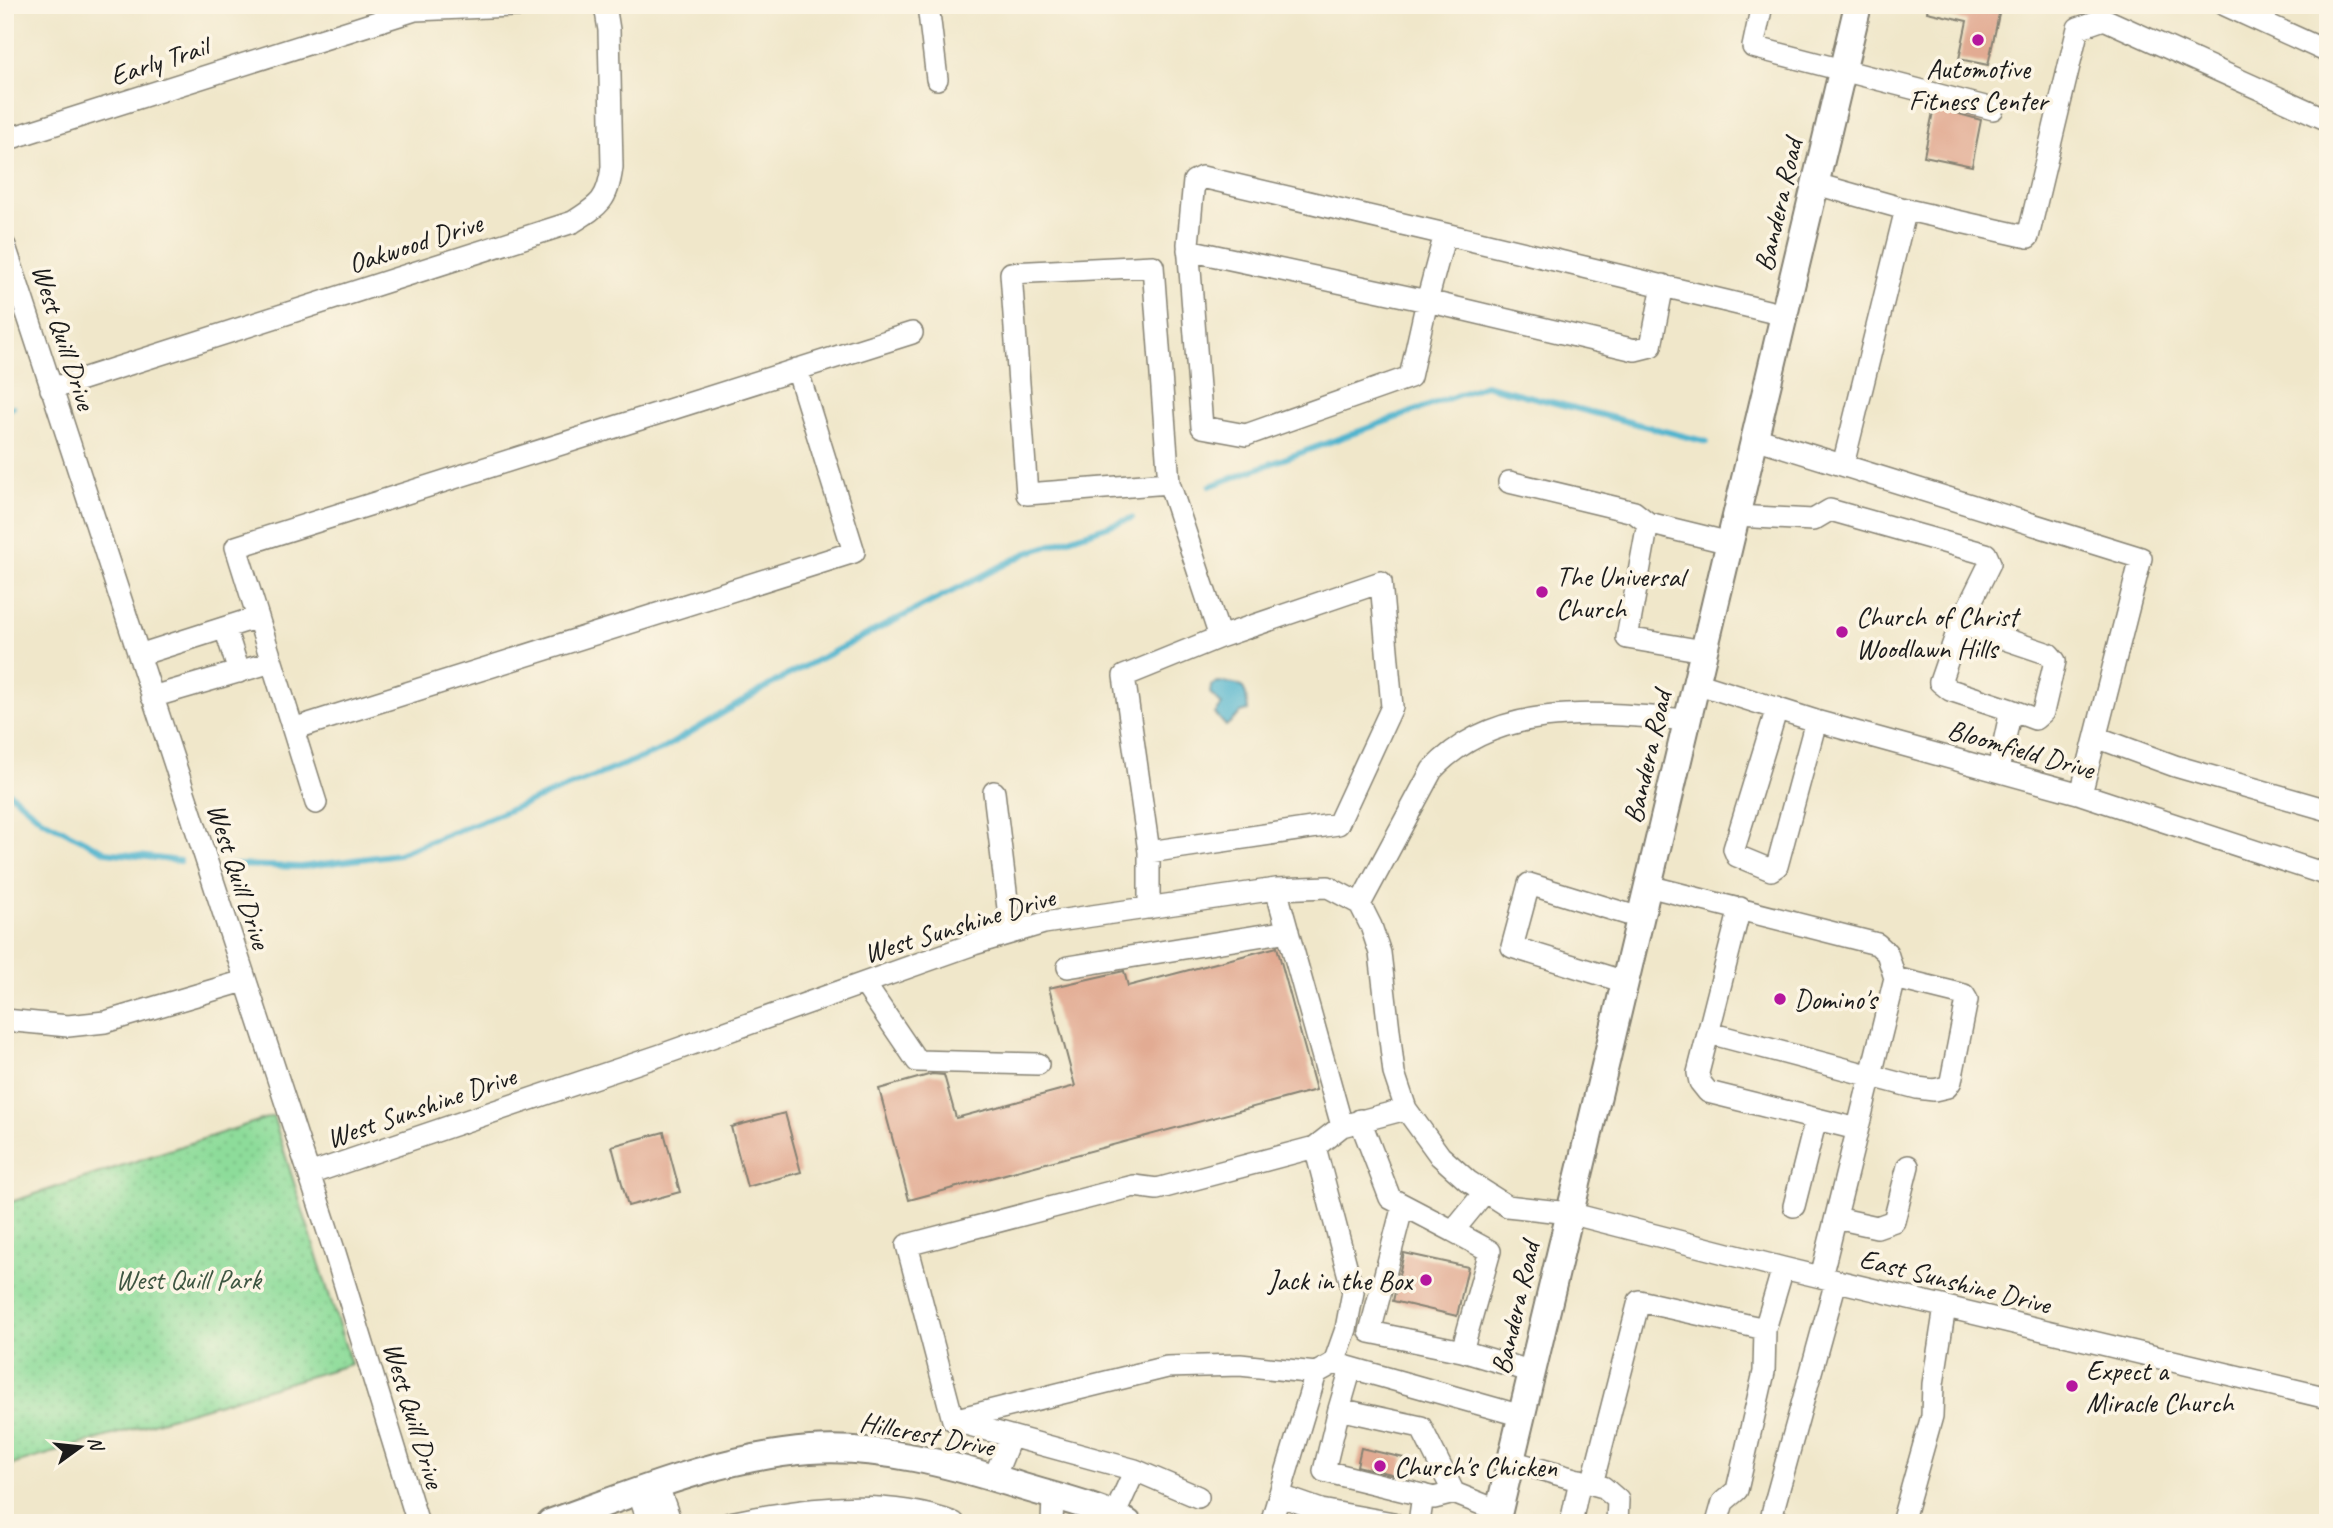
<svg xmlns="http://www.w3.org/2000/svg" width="2333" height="1528" font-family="Caveat,sans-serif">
  <defs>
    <pattern id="park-dots" width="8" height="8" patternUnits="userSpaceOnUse" patternTransform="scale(1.75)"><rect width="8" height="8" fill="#8ddc9a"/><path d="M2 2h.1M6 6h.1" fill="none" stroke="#79bc84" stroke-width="1.8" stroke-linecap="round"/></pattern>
  </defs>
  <rect width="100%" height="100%" fill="#fcf5e5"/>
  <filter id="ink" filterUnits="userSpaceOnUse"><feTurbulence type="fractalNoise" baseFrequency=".0143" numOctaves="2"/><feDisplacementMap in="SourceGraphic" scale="14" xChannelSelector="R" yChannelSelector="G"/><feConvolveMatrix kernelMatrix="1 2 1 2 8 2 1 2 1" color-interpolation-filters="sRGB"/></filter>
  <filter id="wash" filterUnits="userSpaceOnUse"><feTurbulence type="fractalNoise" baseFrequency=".00686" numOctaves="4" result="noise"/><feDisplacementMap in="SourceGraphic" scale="28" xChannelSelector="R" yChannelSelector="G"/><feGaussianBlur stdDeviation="1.57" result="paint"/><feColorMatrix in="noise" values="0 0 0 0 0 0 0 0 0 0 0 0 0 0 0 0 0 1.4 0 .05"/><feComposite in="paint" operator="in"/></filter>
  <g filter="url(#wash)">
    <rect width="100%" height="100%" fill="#f0e7ca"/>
    <path fill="url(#park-dots)" stroke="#547c5b" stroke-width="2" d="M273,1116L351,1364L5,1467V1204Z"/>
    <path fill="#4fb4ce" stroke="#366875" stroke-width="2" d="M1218,682C1247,684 1245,686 1248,711L1241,713L1226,726L1215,714L1222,705L1210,693L1211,686Z"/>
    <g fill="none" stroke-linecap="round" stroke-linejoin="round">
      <path stroke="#4fb4ce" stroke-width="6" d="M5,411L13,407
        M1210,486L1485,385L1707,442
        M5,789L41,819L106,852L180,861
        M231,865L301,867L398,854L661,750L780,679L1027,553L1132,518"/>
    </g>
    <g id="blocks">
      <path fill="#e2ab93" d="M1928,5H2001L1988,65L1959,59L1967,21L1927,12Z
        M1934,107L1981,120L1972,166L1924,156Z
        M1277,947L1316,1090L909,1200L879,1089L932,1074L944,1075L956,1118L1075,1086L1049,988L1124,971L1128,986Z
        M785,1113L801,1172L747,1187L731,1127Z
        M664,1132L680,1192L628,1206L612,1146Z
        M1404,1253L1468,1267L1457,1316L1393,1301Z
        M1361,1448L1404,1458L1400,1476L1357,1466Z"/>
    </g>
  </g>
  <g filter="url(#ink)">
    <use href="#blocks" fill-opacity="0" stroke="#868273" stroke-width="2"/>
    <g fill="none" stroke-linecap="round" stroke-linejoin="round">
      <defs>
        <path id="minor" d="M928,5L937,79
          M1762,5L1753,47L1993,109
          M2225,5L2328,52
          M5,140L415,10L537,5
          M1816,184L1912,211L2028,237L2078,28L2104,19L2328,120
          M5,246L335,1253L418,1523
          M1188,250L1427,301L1410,377L1246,435L1202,427L1188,244L1194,181L1202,177L1445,234
          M1663,285L1651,346L1635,350L1427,301L1445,234C1558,261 1671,287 1784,315
          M51,389L573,222C600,205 608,200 612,167L609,30L605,5
          M1755,438L2141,558L2081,794
          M1843,465L1906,209
          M1509,482L1634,512L1648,523L1627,638L1704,651
          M1736,516L1813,520L1830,510L1986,554L1990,563L1960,624
          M1648,523L1730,543
          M225,628L239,672
          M139,655L258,617
          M1696,683L1816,721L2081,794L2328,875
          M152,697L272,662
          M1777,708L1734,849L1737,856L1771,870L1777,866L1816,721
          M293,729L854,552L797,369
          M2096,737L2175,766L2328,810
          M1998,770L2011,710L2035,719L2043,712L2055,661L2049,654L1960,624L1940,682L1950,690L2011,710
          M994,792L1011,933
          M316,803L236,547L912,333
          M1149,852L1124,676L1220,637
          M1648,886L1877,944L1887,953L1895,978L1821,1277
          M1276,889L1342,1126
          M1360,904L1432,770C1497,700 1602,713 1688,720
          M1149,908V852L1338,824L1392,707L1381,582L1220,637L1169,483L1153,266L1011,273L1027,494L1169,483
          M1740,908L1698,1073L1700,1082L1708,1092L1857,1129
          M1068,967L1288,931
          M1625,982L1512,947L1529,884L1640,918
          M864,983L917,1061L1038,1064
          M5,1020L68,1026L105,1022L244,981
          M1709,1033L1917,1088L1934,1090L1947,1087L1951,1081L1967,1000L1964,995L1895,978
          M1360,1120L1390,1198L1453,1231
          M1315,1147L1353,1292L1346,1329L1334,1363
          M309,1174L661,1055L974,944L1044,923L1276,889L1328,887L1360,904L1371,926L1380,953L1394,1073L1406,1109L1440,1156L1468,1181L1507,1206L1569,1213L1783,1268L2328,1398
          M1484,1193L1453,1231L1490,1251L1462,1351L1533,1372
          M1403,1205L1370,1332L1462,1351
          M1794,1206L1816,1119
          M1836,1218L1877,1227L1894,1221L1908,1166
          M1339,1409L1351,1368
          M953,1420L907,1245L1122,1189L1134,1186L1157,1189L1315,1147L1342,1126L1406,1109
          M953,1420L1167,1367L1240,1365L1316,1373
          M955,1421L1135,1470L1114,1516
          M1511,1461L1603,1487L1618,1500L1617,1523
          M1135,1470L1198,1497
          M994,1478L1011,1436
          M1592,1484L1639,1301L1765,1329
          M658,1486L671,1523
          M638,1492L649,1523
          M1454,1493L1421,1427L1339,1409L1324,1471L1434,1498L1454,1493L1499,1511
          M1281,1496L1321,1510L1393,1523
          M730,1523C803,1508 882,1497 954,1523
          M1052,1523L1053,1497
          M1271,1523L1316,1373L1334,1363L1522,1416
          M1419,1523L1423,1495
          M1571,1523L1580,1480
          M1717,1523L1723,1502L1737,1490L1764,1372L1765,1329L1783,1268
          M1783,1523L1772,1516L1773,1510L1836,1281
          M1902,1523L1932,1416L1933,1384L1945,1307"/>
        <path id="major" d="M550,1523C634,1493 720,1457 810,1450C879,1445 952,1465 1017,1485C1054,1497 1094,1505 1128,1523
          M1496,1523L1858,5"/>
      </defs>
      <use href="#minor" stroke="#868273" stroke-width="24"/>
      <use href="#major" stroke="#868273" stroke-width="30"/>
      <use href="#minor" stroke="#fff" stroke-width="21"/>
      <use href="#major" stroke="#fff" stroke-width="26"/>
    </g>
  </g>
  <g fill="#b5179e" stroke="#fcf5e5" stroke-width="2.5">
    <circle cx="1978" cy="40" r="7"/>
    <circle cx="1542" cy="592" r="7"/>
    <circle cx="1842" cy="632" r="7"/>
    <circle cx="1780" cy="999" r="7"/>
    <circle cx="1426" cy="1280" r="7"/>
    <circle cx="2072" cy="1386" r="7"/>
    <circle cx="1380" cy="1466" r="7"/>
  </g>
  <g text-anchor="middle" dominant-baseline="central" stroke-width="7" stroke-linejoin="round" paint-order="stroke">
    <g font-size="28" fill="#1c1c1c" stroke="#fcf5e5">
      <text transform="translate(159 61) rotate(-18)">Early Trail</text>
      <text transform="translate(1778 205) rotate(-77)">Bandera Road</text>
      <text transform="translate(415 243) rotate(-18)">Oakwood Drive</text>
      <text transform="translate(64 337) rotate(72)">West Quill Drive</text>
      <text transform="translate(2021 749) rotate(16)">Bloomfield Drive</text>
      <text transform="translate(1647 757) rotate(-77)">Bandera Road</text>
      <text transform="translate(239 876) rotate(72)">West Quill Drive</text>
      <text transform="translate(959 925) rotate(-17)">West Sunshine Drive</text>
      <text transform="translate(421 1107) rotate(-19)">West Sunshine Drive</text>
      <text transform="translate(1955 1281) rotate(14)">East Sunshine Drive</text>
      <text transform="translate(1515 1308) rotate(-77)">Bandera Road</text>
      <text transform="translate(414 1415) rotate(73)">West Quill Drive</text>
      <text transform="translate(927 1434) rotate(11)">Hillcrest Drive</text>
    </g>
    <g font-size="28" fill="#1c1c1c" stroke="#fcf5e5" text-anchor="start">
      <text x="1978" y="68" text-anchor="middle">Automotive<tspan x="1978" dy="32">Fitness Center</tspan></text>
      <text x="1556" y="576">The Universal<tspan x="1556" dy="32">Church</tspan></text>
      <text x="1856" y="616">Church of Christ<tspan x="1856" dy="32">Woodlawn Hills</tspan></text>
      <text x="1794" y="999">Domino's</text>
      <text x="1412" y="1280" text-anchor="end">Jack in the Box</text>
      <text x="2086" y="1370">Expect a<tspan x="2086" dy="32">Miracle Church</tspan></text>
      <text x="1394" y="1466">Church's Chicken</text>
    </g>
    <g font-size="28" fill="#3e5642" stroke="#fcf5e5">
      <text x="188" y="1279">West Quill Park</text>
    </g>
  </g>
  <rect width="2333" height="1528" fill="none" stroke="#fcf5e5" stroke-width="28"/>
  <g transform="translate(80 1447) rotate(75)" stroke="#fcf5e5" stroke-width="5" paint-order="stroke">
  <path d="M0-5L12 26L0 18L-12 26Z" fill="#1c1c1c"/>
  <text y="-10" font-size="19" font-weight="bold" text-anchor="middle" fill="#1c1c1c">N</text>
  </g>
</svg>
